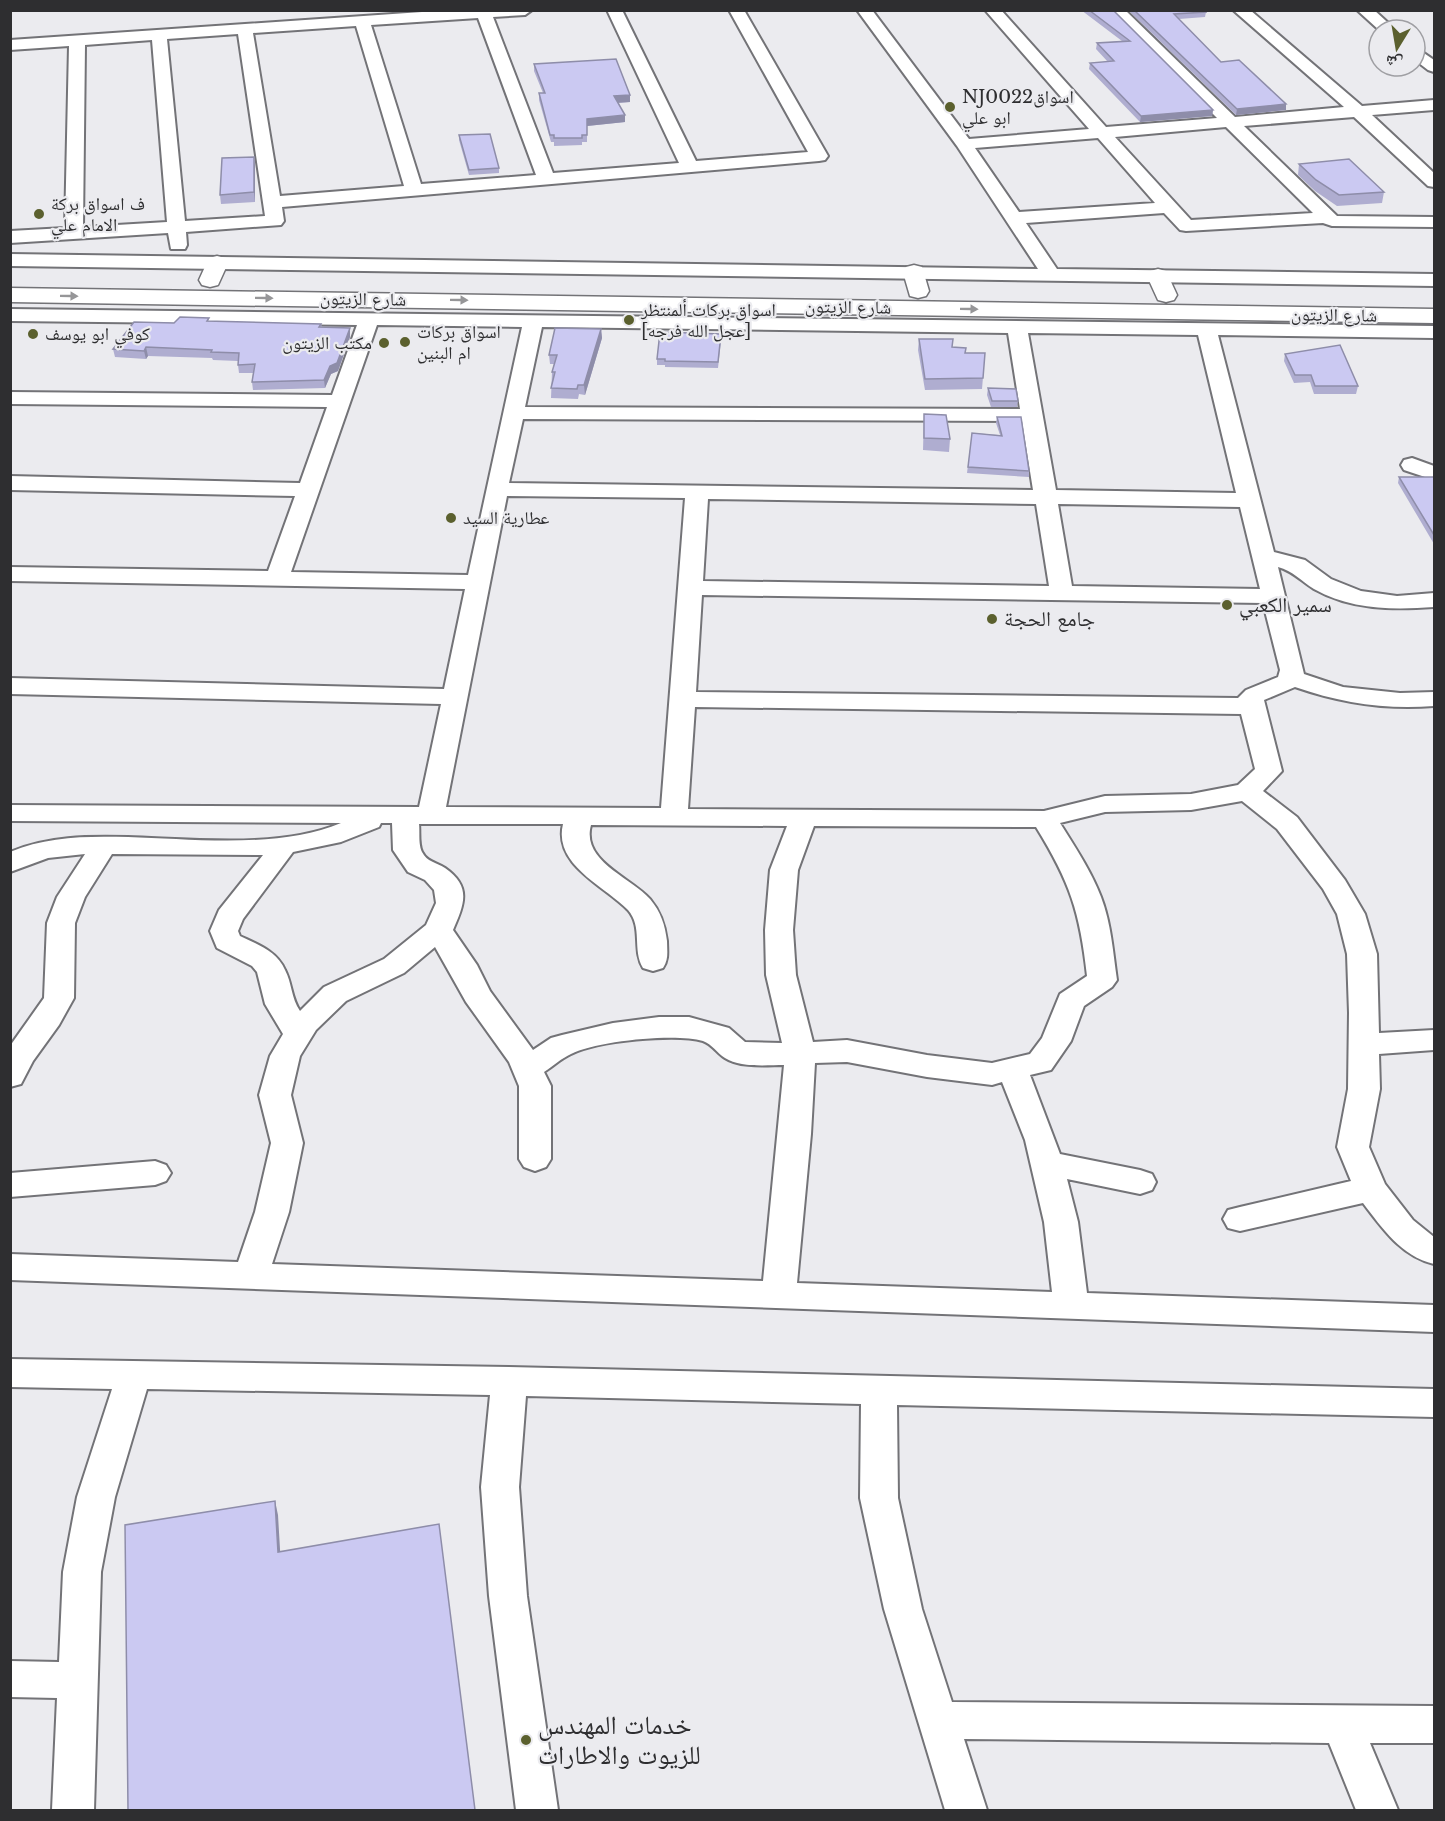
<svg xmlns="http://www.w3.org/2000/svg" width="1445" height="1821" font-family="'Libre Baskerville','Noto Naskh Arabic',serif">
  <rect width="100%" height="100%" fill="#ebebef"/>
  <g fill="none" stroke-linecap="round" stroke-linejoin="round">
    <defs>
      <path id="minor" d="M451,10H532L525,15L493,17L553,173L679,163L607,10H622L696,161L808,152L729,10H744L828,156L825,160L819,161L282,207L284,221L281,225L186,232L187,245L185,249H171L168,233L10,243V231L65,228L69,46L10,50V40ZM478,18L536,175L421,184L371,25ZM356,26L404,186L280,196L253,33ZM238,34L265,216L185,221L167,39ZM152,40L167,222L83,227L85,45Z
        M857,10H872L969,139L1089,129L985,10H1001L1106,127L1217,118L1109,10H1125L1235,117L1344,107L1233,10H1250L1362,106L1434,100V110L1372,115L1434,173V187L1428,186L1354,117L1244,126L1337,216L1434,217V227L1332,226L1323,223L1186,231L1180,230L1164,213L1026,223L1057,269L1434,274V286L10,266V254L1038,269L957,146ZM1226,127L1313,213L1191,220L1115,137ZM1098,138L1155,203L1019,212L975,148Z
        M1357,10H1374L1396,30H1379Z
        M1415,47L1434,60V72L1428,70L1415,60Z
        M10,309L1434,326V338L1218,335L1274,552L1305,560L1331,579L1361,591L1397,596L1434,593V607C1393,610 1351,610 1314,589C1301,581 1293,571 1278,567L1304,674L1343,687L1400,693L1434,692V706C1386,710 1341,703 1295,687L1264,700L1282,771L1263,791L1297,817L1345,880L1365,914L1377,954L1379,1033L1434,1030V1050L1379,1054L1380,1089L1369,1147L1385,1184L1413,1220L1434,1237V1264C1401,1256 1383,1229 1363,1203L1240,1231L1228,1228L1223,1219L1228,1210L1240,1207L1351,1181L1337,1147L1348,1089L1349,1013L1347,954L1337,914L1323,889L1277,829L1242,801L1191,810L1105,812L1060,823C1075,847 1091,871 1101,897C1111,923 1113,952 1117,980L1112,987L1084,1006L1071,1041L1051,1070L1030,1075L1060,1154L1140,1170L1152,1174L1156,1182L1152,1190L1140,1194L1067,1179L1078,1222L1087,1293L1434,1305V1332L10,1280V1254L238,1262L255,1212L271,1143L259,1095L270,1056L283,1034L265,1004L257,972L252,966L217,948L210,931L219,910L263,855L112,854L85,897L75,923L74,998L59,1025L33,1061L21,1084L10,1087V1046L44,998L47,923L57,897L85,854L48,858L10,872V852C47,836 88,836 128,837C193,839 280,849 341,823L10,821V805L419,807L441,704L10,694V678L444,689L465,589L10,581V567L268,571L295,496L10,490V476L300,483L327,407L10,404V392L332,395L357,325L10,321ZM377,325L522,327L468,575L291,572ZM542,327L1008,333L1020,409L525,407ZM1028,333L1198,335L1236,493L1056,490ZM523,419L1022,421L1033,490L509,483ZM507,496L685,498L661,808L446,807ZM708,499L1036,504L1049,586L703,581ZM1058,504L1240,507L1260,589L1072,586ZM702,595L1263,603L1280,670L1278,677L1246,690L1238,698L696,692ZM695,707L1241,714L1255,769L1238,785L1191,794L1105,796L1044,811L688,809ZM381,823H392L393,850L408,872L425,880L434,890L436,903L426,925L384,959L324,987L300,1011C291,998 292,983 285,970C277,951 257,944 240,936L238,931L243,919L293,852L341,842L379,827ZM419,824H563C553,865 605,886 628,910C643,927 632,950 643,968L653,971L663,968C669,959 667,951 667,941C665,925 661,912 650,899C630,877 581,861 591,825L787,826L770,870L765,930L766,975L782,1043L745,1042L729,1028L689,1017H659L613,1023L562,1035L551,1038L533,1050L490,991L477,965L453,930C464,904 472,887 445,868C436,862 427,862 422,852C418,844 420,832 419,824ZM814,826L1036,827C1070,882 1080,912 1087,976L1060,994L1042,1038L1030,1054L992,1063L927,1055L847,1040L813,1042L796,975L793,930L798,870ZM435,947L466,1002L509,1062L519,1086V1159L524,1167L535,1171L546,1167L551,1159V1086L544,1072C553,1066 562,1058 571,1054C597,1041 675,1033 703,1041C712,1044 717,1053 725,1058C740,1068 767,1065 784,1065L763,1281L272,1264L289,1212L303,1143L291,1095L300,1056L316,1030L346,1001L404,973ZM847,1062L927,1077L992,1085L1002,1082L1025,1140L1044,1222L1052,1292L797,1283L811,1134L815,1063Z
        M1412,458L1434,466V480L1404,470L1401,465L1404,460Z
        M155,1161L166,1165L171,1173L166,1181L155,1185L10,1197V1173Z
        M10,1359L509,1367L1434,1389V1417L897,1405L898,1498L922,1609L952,1702L1434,1706V1743H1370L1398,1810H1356L1329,1743L964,1739L987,1810H945L884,1609L860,1498L861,1404L526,1396L519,1487L527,1596L558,1810H516L489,1596L481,1487L490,1395L147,1389L115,1497L101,1572L94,1810H52L57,1698L10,1697V1661L59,1662L63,1572L77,1497L112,1389L10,1387Z"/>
      <path id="secondary" d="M217,256L225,258L228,263L218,285L210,287L202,285L199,280L209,258Z
        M914,265L922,267L929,291L926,296L918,298L910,296L903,272L906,267Z
        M1158,269L1166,271L1177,295L1174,300L1166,302L1158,300L1147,276L1150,271Z
        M10,288L1434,309V323L10,302Z"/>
    </defs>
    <use href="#minor" stroke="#737377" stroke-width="4"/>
    <use href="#secondary" stroke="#737377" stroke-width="3"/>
    <use href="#minor" fill="#fff" fill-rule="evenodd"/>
    <use href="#secondary" fill="#fff" fill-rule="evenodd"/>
  </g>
  <path fill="#afadd0" d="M1081,10H1113L1213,110L1212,116L1140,122L1089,69L1090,63L1108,62L1096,49L1097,43L1122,41Z
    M1128,10H1205L1206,12L1205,17L1179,19L1221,62L1286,104V110L1236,115Z
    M534,64L630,102L618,103L625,115V122L587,126V142H582V145L554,146V142H551L539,100V93H543L534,71Z
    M459,135L499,168V173L469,175L459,140Z
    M1299,164L1384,192L1382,203L1337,206L1315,191L1298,175Z
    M255,166V202L221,204L220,195Z
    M210,321L321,324L322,327L350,328V337L338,371L331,374L325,388L253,390L252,382L253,373H239L238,365V361L213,360L212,358L148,356L146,359L115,357L113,349L174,323Z
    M601,329L602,338L585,395L579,394L578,399L551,398L552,372L554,364H550L549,355Z
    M919,339L952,347L965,353H985L982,389L925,390L918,350Z
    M721,340L718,368L665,367V365H657V359Z
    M1285,354L1358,386L1356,394H1314L1310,382L1294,383L1284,361Z
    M988,388L1018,401L1017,407H991L987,395Z
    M924,414L950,439L949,452L923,450Z
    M997,417L1029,471V477L967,473L972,433L1000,435L996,423Z
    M1399,477H1434V544L1398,483Z"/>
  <path fill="#8e8da9" d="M630,95V102L614,103V96Z
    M1286,104V110L1236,115L1237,109Z
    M1213,110L1212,116L1140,122L1141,116Z
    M625,115V122L587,126V119Z
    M254,157L255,166V202L254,192Z
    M350,328V337L338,371L331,374L325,388L324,380L330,366Z
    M601,329L602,338L585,395L584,385Z
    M146,347L148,356L146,359L144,351Z
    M275,1501L278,1515L281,1566L278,1552Z"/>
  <path fill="#cbc9f2" stroke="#8e8da9" stroke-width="1.5" d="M1089,10H1113L1213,110L1141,116L1090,63L1114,61L1097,43L1130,41Z
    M1134,10H1205L1206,12L1174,14L1221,62L1239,60L1286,104L1237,109Z
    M616,59L630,95L614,96L625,115L587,119V135H582V138H554V135H550L539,93H545L534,64Z
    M490,134L499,168L469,170L459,135Z
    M254,157V192L220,195L222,158Z
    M1349,159L1384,192L1339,195L1316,180L1299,164Z
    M180,317L209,318L207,321L321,324L319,327L350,328L337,363L330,366L324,380L252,382L255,364L238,365L239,353L211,352L212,350L146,347L144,351L113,349L134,322L174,323Z
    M555,328L601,329L584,385H578L577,389L551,388L555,372H552L557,355H549Z
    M660,332L721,334L718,362L665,361V359H657Z
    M919,339H953L952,347L966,348L965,353H985L983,378L925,379Z
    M1340,345L1358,386H1315L1311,375H1295L1285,354Z
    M988,388L1016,389L1018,401H992Z
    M924,414L946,415L950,439L924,438Z
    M997,417H1021L1029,471L968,467L972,433L1002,436Z
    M1399,477H1434V535Z
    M275,1501L278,1552L439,1524L475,1810H128L125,1525Z"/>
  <defs><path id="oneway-solid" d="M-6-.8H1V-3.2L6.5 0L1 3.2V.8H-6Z" transform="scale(1.5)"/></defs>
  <g fill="#969698">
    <use href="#oneway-solid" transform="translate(69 296) rotate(1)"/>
    <use href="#oneway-solid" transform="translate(264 298) rotate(1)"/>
    <use href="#oneway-solid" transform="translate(459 300) rotate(1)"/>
    <use href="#oneway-solid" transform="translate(969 309) rotate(1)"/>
  </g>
  <g fill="#5b602e" stroke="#ebebef" stroke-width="2">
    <circle cx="950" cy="107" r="6"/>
    <circle cx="39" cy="214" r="6"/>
    <circle cx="629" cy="320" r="6"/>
    <circle cx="33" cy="334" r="6"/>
    <circle cx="405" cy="342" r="6"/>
    <circle cx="384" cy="343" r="6"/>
    <circle cx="451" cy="518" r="6"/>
    <circle cx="1227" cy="605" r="6"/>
    <circle cx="992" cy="619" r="6"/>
    <circle cx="526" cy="1740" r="6"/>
  </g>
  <g text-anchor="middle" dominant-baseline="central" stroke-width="4.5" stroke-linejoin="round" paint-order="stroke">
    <g font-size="18" fill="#2e2e30" stroke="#ebebef" text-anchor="start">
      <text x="962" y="97">NJ0022اسواق<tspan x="962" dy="21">ابو علي</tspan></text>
      <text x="51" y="204">ف اسواق بركة<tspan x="51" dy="21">الامام علي</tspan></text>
      <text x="641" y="310">اسواق بركات ألمنتظر<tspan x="641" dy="21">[عجل الله فرجه]</tspan></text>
      <text x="417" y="332">اسواق بركات<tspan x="417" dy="21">ام البنين</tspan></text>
      <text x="45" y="334">كوفي ابو يوسف</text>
      <text x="372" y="343" text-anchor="end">مكتب الزيتون</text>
      <text x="463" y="518">عطارية السيد</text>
    </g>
    <g font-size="18" fill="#2e2e30" stroke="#ebebef">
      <text transform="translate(363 299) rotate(1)">شارع الزيتون</text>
      <text transform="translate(848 307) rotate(1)">شارع الزيتون</text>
      <text transform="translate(1334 315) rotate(1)">شارع الزيتون</text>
    </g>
    <g font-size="21" fill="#2e2e30" stroke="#ebebef" text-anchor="start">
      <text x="1239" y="605">سمير الكعبي</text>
      <text x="1004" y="619">جامع الحجة</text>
    </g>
    <g font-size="26" fill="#2e2e30" stroke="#ebebef" text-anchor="start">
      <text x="538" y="1725">خدمات المهندس<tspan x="538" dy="30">للزيوت والاطارات</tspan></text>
    </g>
  </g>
  <rect width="1445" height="1821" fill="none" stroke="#2e2e30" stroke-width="24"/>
  <g transform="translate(1397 48) rotate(191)"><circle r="28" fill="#ebebef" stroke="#9f9fa3" stroke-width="1.5"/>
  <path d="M0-4.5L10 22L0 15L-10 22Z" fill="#5b602e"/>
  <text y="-9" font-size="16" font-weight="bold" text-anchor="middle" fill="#2e2e30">ش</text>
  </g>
</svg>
